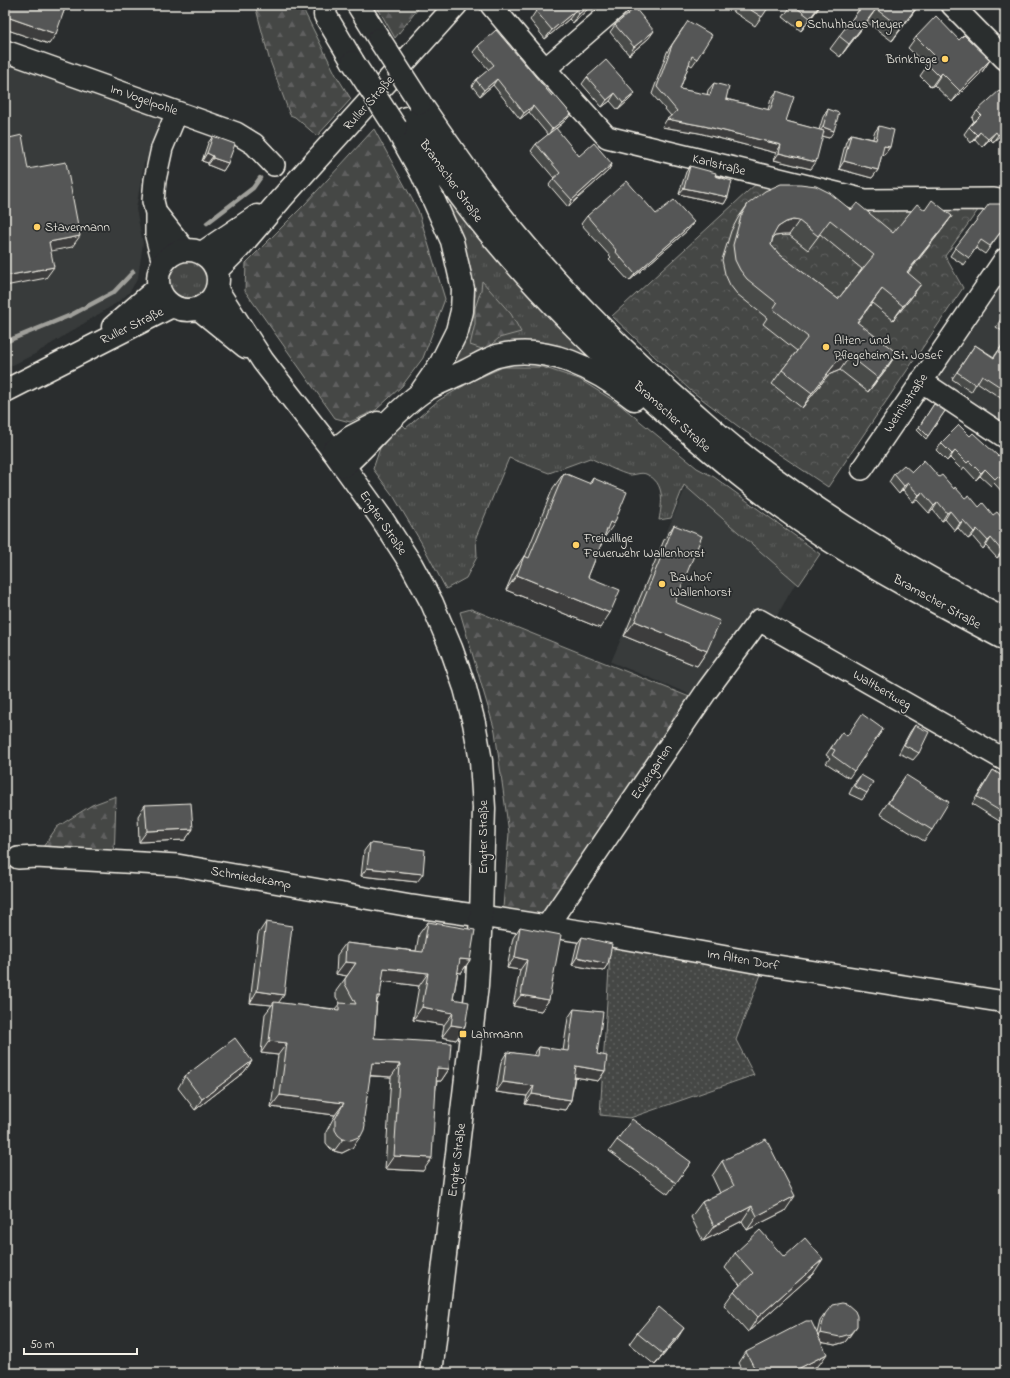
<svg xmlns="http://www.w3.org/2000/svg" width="1010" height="1378" font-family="'Indie Flower',sans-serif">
  <defs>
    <pattern id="grass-tufts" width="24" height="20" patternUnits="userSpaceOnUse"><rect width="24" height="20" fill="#444645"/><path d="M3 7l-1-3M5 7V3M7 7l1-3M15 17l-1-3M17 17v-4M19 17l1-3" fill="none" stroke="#606160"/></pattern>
    <pattern id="forest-firs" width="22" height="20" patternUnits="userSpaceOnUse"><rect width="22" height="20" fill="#444645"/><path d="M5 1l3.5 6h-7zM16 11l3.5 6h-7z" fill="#606160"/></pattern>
    <pattern id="park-crowns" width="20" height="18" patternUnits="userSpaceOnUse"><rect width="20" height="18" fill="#444645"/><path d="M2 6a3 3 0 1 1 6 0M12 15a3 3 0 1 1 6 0" fill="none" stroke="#606160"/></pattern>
    <pattern id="garden-dots" width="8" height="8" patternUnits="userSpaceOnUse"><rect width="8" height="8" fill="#444645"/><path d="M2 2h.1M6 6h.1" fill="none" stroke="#606160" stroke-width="1.8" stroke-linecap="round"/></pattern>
  </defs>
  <rect width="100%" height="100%" fill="#2a2d2e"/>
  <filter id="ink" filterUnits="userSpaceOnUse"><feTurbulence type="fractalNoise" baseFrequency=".025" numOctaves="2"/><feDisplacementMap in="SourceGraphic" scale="8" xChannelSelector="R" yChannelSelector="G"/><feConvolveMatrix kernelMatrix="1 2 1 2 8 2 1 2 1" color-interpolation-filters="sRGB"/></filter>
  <g filter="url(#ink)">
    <path fill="#373a3a" d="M5,51L177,112L162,148L144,163L136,209L143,243L138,278L129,293L115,304L35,354L5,369Z
      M1005,279V429L933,382Z
      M688,482L798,579L775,619L753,609L694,696L611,662Z"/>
    <path fill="url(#grass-tufts)" stroke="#9c9c96" d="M416,145L615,377L569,353L439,376L470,292Z
      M169 279a19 19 0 1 1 38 0a19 19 0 1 1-38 0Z
      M503,367H542L579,379L619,404L697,468L714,477L820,554L799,585L684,485L671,518L659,520C662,503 666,483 646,474C641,472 635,475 630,475C622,474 599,462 590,458L549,473L509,458L476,537L477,557L466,578L446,589L421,542L394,497L373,469L380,448L401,423L406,428L439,400L474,380Z"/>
    <path fill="url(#forest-firs)" stroke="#9c9c96" d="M255,5H301L336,75L351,99L317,136L295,117L290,115L269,58Z
      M376,5H421L395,38Z
      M374,129L418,210L445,299L423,358L402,386L376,410L350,422L335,418L245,291L246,263L305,204Z
      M482,281L511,314L521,332L499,338L485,350L470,345L475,324V308L481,290Z
      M471,609L692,698L544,915L503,908L509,833L495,731L460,612Z
      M116,796L114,862L36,857L57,827L92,805Z"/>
    <path fill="url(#park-crowns)" stroke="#9c9c96" d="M758,182L981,206L945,256L963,288L828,487L743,430L690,390L612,316Z"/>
    <path fill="url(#garden-dots)" stroke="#9c9c96" d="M611,936L765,964L736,1040L754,1075L630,1118L600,1115Z"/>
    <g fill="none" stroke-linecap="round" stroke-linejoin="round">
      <path stroke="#9f9f9a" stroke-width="4.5" d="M207,223L253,188L260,178
        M5,342L71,315L114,292L133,272"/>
      <defs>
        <path id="minor" d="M491,5L545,69L607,137L865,200L994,199L1005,201
          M952,5L1005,59
          M5,51L236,133L254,144L274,165
          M545,69L619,5
          M156,213L185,250
          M163,263L156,236V213L153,201L155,180L162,148L177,112
          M921,381L1005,437
          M862,469L1005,259
          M18,858L36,857L177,865L411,906L481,916L611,936L765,964L1005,1002
          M547,926L708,689L759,620L1005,760"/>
        <path id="major" d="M158 280a30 30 0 1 1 60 0a30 30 0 1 1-60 0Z
          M202,253L257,216
          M217,270L238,249L281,199L456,5
          M217,290L263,361L333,451L382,519L411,564L432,603L451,648L465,688L474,723L481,761L484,808L481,916L477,985L431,1373
          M199,309L246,347
          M113,327L159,287
          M5,391L172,306"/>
        <path id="highway" d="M326,5L325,15L353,62
          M358,5L379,39
          M420,103C457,157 495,212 539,261C583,311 630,357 680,401C699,417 717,434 737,450C820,516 912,570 1005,619
          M406,118C431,156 457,194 486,229C537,292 595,348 655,403C710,452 767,500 829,540C886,576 945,607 1005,639
          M396,128L422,174L452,241L463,289L462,311L457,331L441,363L421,392
          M333,451L351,437L378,423
          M344,466C370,443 392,414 421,393C432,385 447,380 459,374C471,369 484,360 497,356C546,343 597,369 634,399"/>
      </defs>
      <use href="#minor" stroke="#f4f1e8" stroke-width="24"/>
      <use href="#major" stroke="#f4f1e8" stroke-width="25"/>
      <use href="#highway" stroke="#f4f1e8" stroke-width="25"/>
      <use href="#minor" stroke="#2a2d2e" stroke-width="21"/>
      <use href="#major" stroke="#2a2d2e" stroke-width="22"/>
      <use href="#highway" stroke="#2a2d2e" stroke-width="22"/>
      <defs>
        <path id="highway-bridge" d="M379,39L420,103
          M353,62L396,128"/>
      </defs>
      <use href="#highway-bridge" stroke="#f4f1e8" stroke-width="25" stroke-linecap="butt"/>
      <use href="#highway-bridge" stroke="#2a2d2e" stroke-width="22"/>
    </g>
    <path fill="#494b4a" stroke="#f4f1e8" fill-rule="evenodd" d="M7,5H71L68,10L65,9L49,44L5,29V13Z
      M538,5H592L573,23L569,19L545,39L530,20L536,11L539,9L537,7Z
      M723,5H770L755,26Z
      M792,5H821L801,31L783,17Z
      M858,5H919L892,41L867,22L840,57L830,49L861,7Z
      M615,25L649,38L629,55L610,32Z
      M683,28L697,59L692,66L689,64L680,89L707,95L708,90L714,83L726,99L768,110L771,99L777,91L786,121L819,130L823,117L828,109L829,138L822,136L811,169L774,160L776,153L699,133L662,127L671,116L652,94L667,52Z
      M916,37L959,40L990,60L982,72L952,102L934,85L931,87L920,76L927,66L908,48Z
      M478,46L552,96L571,114L566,120L556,129L579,156L612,164L608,171L568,207L549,185L554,178L531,151L536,144L548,135L529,112L520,119L493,85L480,96L472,86L476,80L489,70L473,52Z
      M587,77L635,93L629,100L618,110L610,101L602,107L582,84Z
      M977,111L1005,131L993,142L990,139L982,147L975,139L971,143L964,134L969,127L974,121L972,118Z
      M879,126L890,147L884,155L882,154L878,170L872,178L839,169L846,141L851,134L873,139L874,133Z
      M213,136L228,163L223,171L208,165V163L202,161L208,143Z
      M690,166L715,176L728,197L724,204L679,194L686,172Z
      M748,204L851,210L893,233L925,210L952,216L941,231L908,273L911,298L893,320L872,303L857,323L897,353L887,368L868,392L840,370L828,375L802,408L772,384L782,370L797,351L763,324L767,318L737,294L730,285L725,274L722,260L731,231L738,218ZM820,234L862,269L838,299L779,254L771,245L773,238L775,236L783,235H789L808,250Z
      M656,214L694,222L688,230L629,281L609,259L611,257L581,224L587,216Z
      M1005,226L985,254L976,248L964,265L950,256L955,248Z
      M1005,313V333L996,327Z
      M1005,341V401L977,382L971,392L952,379L975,345L994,357Z
      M934,404L945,411L926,439L917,430Z
      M970,436L998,456L1005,459V495L994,483L991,486L980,476L976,480L964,467L962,470L950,458L947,461L936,450L941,443Z
      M912,472L939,477L1005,551L997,558L986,546L983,549L972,536L968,539L958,528L955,531L945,519L942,521L933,510L929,513L917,500L913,502L903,490L899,494L889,482L894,474Z
      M564,473L589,484L593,478L604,538L588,577L600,628L506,590L514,571L524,556L525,557L553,488Z
      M674,525L675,602L707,651L697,666L624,636L664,540Z
      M915,725L919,753L913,760L899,753L910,732Z
      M883,729L849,778L826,763L830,758L826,755L842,732L847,736Z
      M993,770L1005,778V822L1004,824L972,804Z
      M861,775L867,793L862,800L849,794L855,782Z
      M906,775L932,830L924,841L880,814Z
      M145,805L193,829L185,840L139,842L138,816Z
      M370,843L417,882L361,876L364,851Z
      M266,922L278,1003L335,1009L340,1003L336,997V991L347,976L336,974L337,955L346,943L416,951L419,934L428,922L470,960L461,973L458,972L453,999L465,1027L456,1040L442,1037L444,1025L413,1020L419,986L382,981L377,1001L374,1038L449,1069L441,1081H437L423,1171L385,1169L391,1077L370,1076L352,1148L342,1153L334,1151L330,1148L326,1143V1132L335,1115L271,1107L278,1055L261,1053L265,1014L272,1005L250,1003L258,934Z
      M520,927L549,1000L541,1011L513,1006L520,970L507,968L513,938Z
      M582,937L608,964L603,971L572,965L577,944Z
      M574,1009L597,1054L605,1071L598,1081L575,1077L571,1100L565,1110L525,1104L527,1096L496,1092L501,1062L507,1052L533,1056L539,1047L563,1051L568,1018Z
      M252,1061L244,1072L195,1110L178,1088L185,1076Z
      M617,1140L691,1162L668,1194L609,1151Z
      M722,1161L785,1211L747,1230L742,1221L703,1241L691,1217L702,1202L720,1193L712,1176Z
      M735,1253L784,1257L813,1274L748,1332L724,1305L734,1291L740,1285L725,1268Z
      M825,1314L851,1334L845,1342L835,1345L821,1342L819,1365L804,1373H744L739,1363L746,1352L817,1333L820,1321Z
      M637,1333L677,1339L655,1365L629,1344Z"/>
    <path fill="#3c3d3c" stroke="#f4f1e8" d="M63,5H71L68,10L61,8Z
      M589,5H592L573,23L579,14Z
      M820,5H821L801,31L810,18Z
      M918,5H919L892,41L901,28Z
      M876,9L867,22L840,57L849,44Z
      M576,10L569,19L545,39L552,30Z
      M7,17L56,34L49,44L5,29V21Z
      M654,31L649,38L629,55L634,47Z
      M990,60L982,72L952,102L960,91Z
      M942,73L934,85L931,87L939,76Z
      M497,79L493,85L480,96L484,90Z
      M615,93L610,101L602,107L607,100Z
      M635,93L629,100L618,110L623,103Z
      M533,106L529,112L520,119L524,113Z
      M571,114L566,120L548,135L552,129Z
      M667,119L704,126L781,145L776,153L699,133L662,127Z
      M823,127L834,131L829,138L817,135Z
      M1005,129V131L993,142L998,135Z
      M980,132L975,139L971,143L977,135Z
      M996,132L990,139L982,147L988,139Z
      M884,146L890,147L884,155L879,153Z
      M207,153L213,156L208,163L202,161Z
      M779,153L816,162L811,169L774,160Z
      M213,158L228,163L223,171L208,165Z
      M844,161L878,170L872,178L839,169Z
      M612,164L608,171L568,207L572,200Z
      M684,188L728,197L724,204L679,194Z
      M952,216L941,231L896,286L907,272Z
      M793,220L799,221L789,235H783L775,236L767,242L778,227L786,222Z
      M694,222L688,230L629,281L635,274Z
      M80,236L72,247L41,253L49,242Z
      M54,267L46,278L5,286V276Z
      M921,284L911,298L893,320L903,306Z
      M882,289L872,303L846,337L857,322Z
      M897,353L887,368L868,392L878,378Z
      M850,356L840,370L828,375L802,408L812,393L838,360Z
      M955,451L950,458L947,461L952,454Z
      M985,469L980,476L976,480L981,473Z
      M908,483L903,490L899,494L904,486Z
      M922,492L917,500L913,502L919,495Z
      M938,502L933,510L929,513L934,506Z
      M950,511L945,519L942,521L947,513Z
      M963,520L958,528L955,531L960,523Z
      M610,522L614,524L604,538L600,537Z
      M977,529L972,536L968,539L974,532Z
      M991,538L986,546L983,549L988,541Z
      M1005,548V551L997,558L1002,551Z
      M517,575L610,613L600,628L506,590Z
      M635,621L707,651L697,666L624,636Z
      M193,829L185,840L139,842L147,831Z
      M367,868L423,874L417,882L361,876Z
      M515,957L527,960L520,970L507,968Z
      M577,957L608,964L603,971L572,965Z
      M460,959L470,960L461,973L451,971Z
      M345,962L356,963L347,976L336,974Z
      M384,968L428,973L419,986L375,980Z
      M257,991L284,995L276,1006L274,1002L272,1005L250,1003Z
      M521,995L549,1000L541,1011L513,1006Z
      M377,996H380L371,1009Z
      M422,1007L453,1013L444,1025L413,1020Z
      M451,1025L465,1027L456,1040L442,1037Z
      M269,1041L287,1043L278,1055L261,1053Z
      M252,1061L244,1072L195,1110L202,1099Z
      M372,1063L400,1064L391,1077L363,1075Z
      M576,1066L605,1071L598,1081L569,1076Z
      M437,1068L449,1069L441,1081H429Z
      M503,1082L534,1086L527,1096L496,1092Z
      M532,1094L571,1100L565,1110L525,1104Z
      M280,1095L344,1103L335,1115L271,1107Z
      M361,1136L352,1148L342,1153L334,1151L343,1139Z
      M394,1156L432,1158L423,1171L385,1169Z
      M795,1196L785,1211L747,1230L757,1216Z
      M752,1206L742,1221L703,1241L714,1226Z
      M823,1259L813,1274L748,1332L758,1317Z
      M857,1326L845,1342L835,1345L815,1341L820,1333Z
      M684,1328L677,1339L655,1365L663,1354Z
      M827,1354L819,1365L804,1373H790Z"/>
    <path fill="#555756" stroke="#f4f1e8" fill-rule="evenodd" d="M11,5H66L56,34L7,17Z
      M544,5H589L579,14L576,10L552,30L536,11Z
      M743,5H770L762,17Z
      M793,5H820L810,18Z
      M863,5H918L901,28L876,9L849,44L839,36Z
      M635,8L654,31L634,47L615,25Z
      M936,16L959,40L964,35L990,60L960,91L942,73L939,76L928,65L936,57L916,37Z
      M688,21L712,35L697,59L692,56L680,89L710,95L714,83L729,87L726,99L770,110L777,91L794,97L786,121L824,131L816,162L779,153L781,145L704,126L667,119L677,111L657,87L672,45Z
      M496,30L552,96L554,94L571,114L552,129L533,106L524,113L497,79L484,90L476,80L494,65L478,46Z
      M606,60L635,93L623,103L615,93L607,100L587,77Z
      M1000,90L1005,95V129L998,135L996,132L988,139L980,132L977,135L969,127L981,115L977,111Z
      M828,109L839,113L834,131L823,127Z
      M879,126L894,130L890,147L884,146L878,170L844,161L851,134L876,140Z
      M556,128L579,156L594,143L612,164L572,200L553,179L560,173L536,144Z
      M22,135L28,169L66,162L80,236L49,242L54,267L5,276V139Z
      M213,136L235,144L228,163L213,158V156L207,153Z
      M690,166L716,173L715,176L732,181L728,197L684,188Z
      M627,181L656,214L674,200L694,222L635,274L615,251L616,250L587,216Z
      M781,184H800L816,186L830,193L851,210L857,203L893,233L917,204L925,210L932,200L952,216L907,272L921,284L903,306L882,289L857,322L897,353L878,378L850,356L838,360L812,393L782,370L808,337L773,309L777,303L747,279L740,270L735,260L733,245L741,216L748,204L765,191ZM793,220L799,221L818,236L830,220L874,255L838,299L779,254L771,245L773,236L778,227L786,222Z
      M989,204H1000L1005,207V226L990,246L981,240L969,258L955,248Z
      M1005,314V322L1001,320Z
      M1005,341V390L982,375L976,385L957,372L975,345L994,358Z
      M934,404L945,411L928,436L919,427Z
      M959,425L970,436L973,433L998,456L1000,454L1005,459V483L998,476L995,479L985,469L981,473L969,461L967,463L955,451L952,454L941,443Z
      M924,460L939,477L942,475L954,489L955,487L965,498L969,495L979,507L983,503L993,515L997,512L1005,522V548L1002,551L991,538L988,541L977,529L974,532L963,520L960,523L950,511L947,513L938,502L934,506L922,492L919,495L908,483L904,486L894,474L904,465L912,472Z
      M564,473L591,484L593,478L627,492L614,524L610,522L588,577L620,590L610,613L517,575L524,556L529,558Z
      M674,525L702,536L675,602L720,621L707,651L635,621Z
      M862,714L883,729L854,771L832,755L835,750L831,748L842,732L847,736Z
      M915,725L929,732L919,753L904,745Z
      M993,770L1005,778V814L977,797Z
      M861,775L873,782L867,793L854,786Z
      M906,775L949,802L932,830L888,803Z
      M191,803L193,829L147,831L145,805Z
      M370,843L425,850L423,874L367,868Z
      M266,922L292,926L284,995L257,991Z
      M428,922L475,930L470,960L460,959L453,999L469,1002L465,1027L451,1025L453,1013L422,1007L428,973L384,968L380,996H377L374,1038L451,1043L449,1069L437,1068L432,1158L394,1156L400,1064L372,1063L364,1117L365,1125L364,1130L361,1136L351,1140L343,1139L338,1135L335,1130V1119L344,1103L280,1095L287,1043L269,1041L274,1002L339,1010V1003L356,1004L345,984V979L356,963L345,962L346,943L423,952Z
      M520,927L561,935L549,1000L521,995L527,960L515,957Z
      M582,937L612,944L608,964L577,957Z
      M574,1009L603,1012L597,1054L607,1056L605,1071L576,1066L571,1100L532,1094L534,1086L503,1082L507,1052L538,1056L539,1047L568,1051Z
      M235,1038L252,1061L202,1099L185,1076Z
      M632,1119L691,1162L676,1183L617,1140Z
      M766,1139L795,1196L757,1216L752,1206L714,1226L702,1202L734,1186L722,1161Z
      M760,1230L784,1257L805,1238L823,1259L758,1317L734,1291L753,1273L735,1253Z
      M842,1303L847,1304L855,1311L857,1316V1326L850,1334L840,1337L820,1333L825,1314L832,1305Z
      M659,1307L684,1328L663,1354L637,1333Z
      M806,1321H811L827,1354L790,1373H757L746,1352Z"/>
  </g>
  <g fill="#ffd166" stroke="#2a2d2e" stroke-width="1.5">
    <circle cx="799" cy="24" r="4"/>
    <circle cx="945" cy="59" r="4"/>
    <circle cx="37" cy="227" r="4"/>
    <circle cx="826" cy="347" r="4"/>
    <circle cx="576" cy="545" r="4"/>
    <circle cx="662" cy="584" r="4"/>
    <rect x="459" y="1030" width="8" height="8" rx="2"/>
  </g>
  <g text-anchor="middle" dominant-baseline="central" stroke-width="3.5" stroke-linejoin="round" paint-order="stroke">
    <g font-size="13" fill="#f4f1e8" stroke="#2a2d2e" text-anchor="start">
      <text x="807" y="24">Schuhhaus Meyer</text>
      <text x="937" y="59" text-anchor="end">Brinkhege</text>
      <text x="45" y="227">Stavermann</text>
      <text x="834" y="340">Alten- und<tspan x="834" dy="15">Pflegeheim St. Josef</tspan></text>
      <text x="584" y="538">Freiwillige<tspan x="584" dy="15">Feuerwehr Wallenhorst</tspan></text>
      <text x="670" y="577">Bauhof<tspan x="670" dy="15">Wallenhorst</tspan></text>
      <text x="471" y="1034">Lahrmann</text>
    </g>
    <g font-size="13" fill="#f4f1e8" stroke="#2a2d2e">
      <text transform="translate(144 100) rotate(19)">Im Vogelpohle</text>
      <text transform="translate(369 103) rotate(-48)">Ruller Straße</text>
      <text transform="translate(719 165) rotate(14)">Karlstraße</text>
      <text transform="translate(451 181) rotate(54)">Bramscher Straße</text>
      <text transform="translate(132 326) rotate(-26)">Ruller Straße</text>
      <text transform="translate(906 403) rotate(-56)">Wetrihstraße</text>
      <text transform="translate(672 417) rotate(42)">Bramscher Straße</text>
      <text transform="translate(383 523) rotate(56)">Engter Straße</text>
      <text transform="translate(937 602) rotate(29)">Bramscher Straße</text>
      <text transform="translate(882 690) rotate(30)">Waltbertweg</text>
      <text transform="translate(652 772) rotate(-56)">Eckergarten</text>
      <text transform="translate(483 837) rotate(-90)">Engter Straße</text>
      <text transform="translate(251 878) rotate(10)">Schmiedekamp</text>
      <text transform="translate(743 960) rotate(10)">Im Alten Dorf</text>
      <text transform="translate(457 1160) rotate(-83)">Engter Straße</text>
    </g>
  </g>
  <rect width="1010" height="1378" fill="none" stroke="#2a2d2e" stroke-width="20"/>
  <rect x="10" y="10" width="990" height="1358" fill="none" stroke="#f4f1e8" stroke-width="1.5" filter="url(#ink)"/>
  <path d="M24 1348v6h113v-6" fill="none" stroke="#f4f1e8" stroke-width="2"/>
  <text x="30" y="1348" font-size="12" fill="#f4f1e8" stroke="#2a2d2e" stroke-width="3" paint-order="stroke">50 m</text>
</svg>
